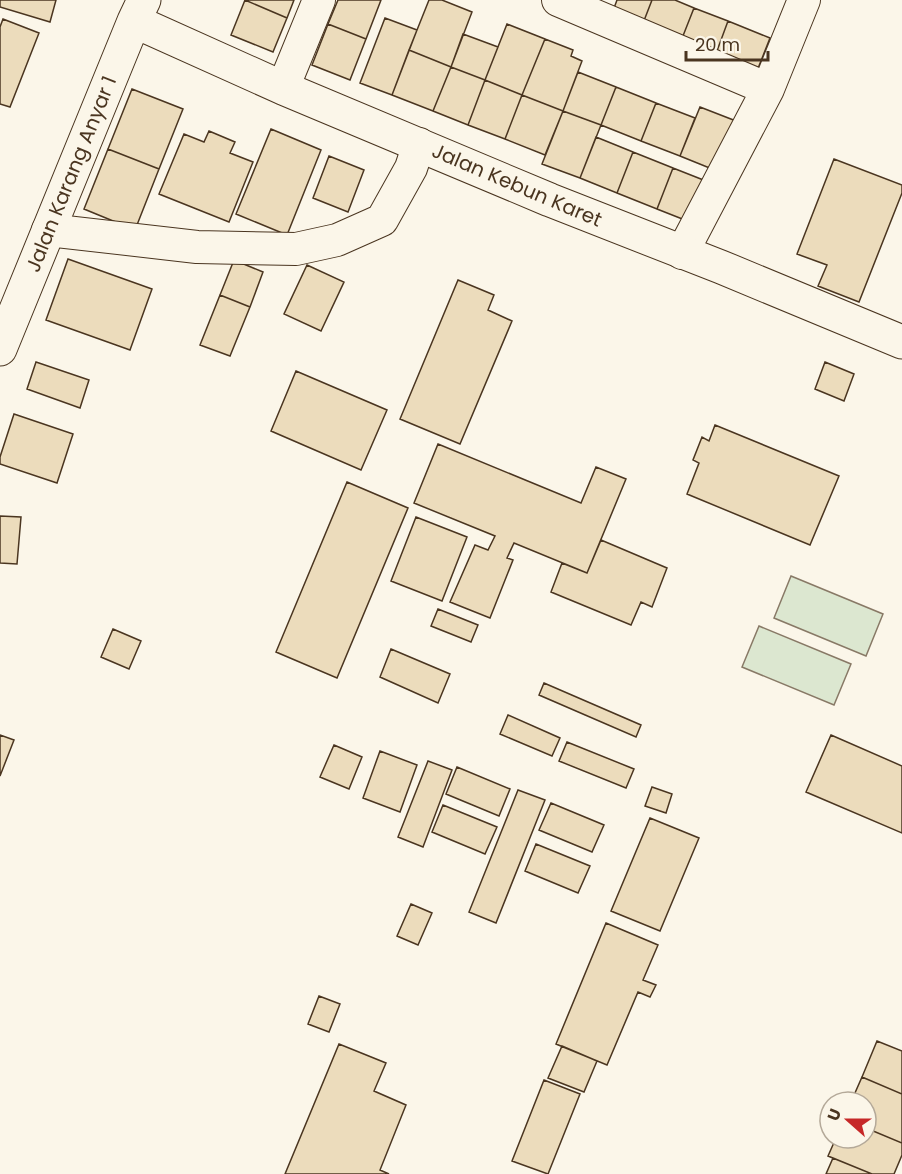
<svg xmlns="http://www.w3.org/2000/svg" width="902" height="1174" font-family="Poppins,sans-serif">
  <rect width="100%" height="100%" fill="#fbf6e9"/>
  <path fill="#dce7d0" stroke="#887966" stroke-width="1.5" d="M791,576L883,614L866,656L774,618Z
    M759,626L851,664L834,705L742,667Z"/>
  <path fill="#ecdcbc" stroke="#4a3520" stroke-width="1.5" d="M0,0H56L50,22L0,7Z
    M245,0H294L287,18Z
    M245,0L287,18L273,52L231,35Z
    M338,0H381L366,39L328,24Z
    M429,0H442L472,12L451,67L409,50Z
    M617,0H652L640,31L610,19Z
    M652,0H675L694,8L679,46L640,31Z
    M694,8L728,21L714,59L679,46Z
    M385,18L417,30L392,95L360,83Z
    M3,19L39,33L10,107L0,104V27Z
    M728,21L770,38L755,76L714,59Z
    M328,24L366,39L350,80L312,65Z
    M507,24L545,39L522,95L485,80Z
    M463,34L498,47L485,80L451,67Z
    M545,39L573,50L571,56L582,61L563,111L522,95Z
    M409,50L451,67L433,111L392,95Z
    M451,67L485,80L468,125L433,111Z
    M578,72L616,87L601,125L563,111Z
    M485,80L522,95L505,139L468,125Z
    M616,87L656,103L641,141L601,125Z
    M132,89L183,109L159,169L108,149Z
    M522,95L563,111L545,155L505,139Z
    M656,103L695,118L680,156L641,141Z
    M700,107L736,121L717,171L680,156Z
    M563,111L601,125L580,178L542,164Z
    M271,129L321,150L287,235L236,214Z
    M209,131L235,142L230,153L253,162L229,222L159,194L184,134L204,142Z
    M596,137L633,152L617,193L580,178Z
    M108,149L159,169L135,230L84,209Z
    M633,152L673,168L657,209L617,193Z
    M329,156L364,170L348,212L313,198Z
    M834,159L902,185V193L859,302L818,286L827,265L797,254Z
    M673,168L711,183L695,224L657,209Z
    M68,259L152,289L130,350L46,320Z
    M234,260L263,272L250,307L220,295Z
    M307,265L344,282L321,331L284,314Z
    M458,280L494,295L488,310L512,321L460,444L400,419Z
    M220,295L250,307L230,356L200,345Z
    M36,362L89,380L80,408L27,389Z
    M825,362L854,374L844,401L815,389Z
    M296,371L387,410L361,470L271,431Z
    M14,414L73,434L57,483L0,464V457Z
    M715,425L839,476L810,545L687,494L699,463L693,460L702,437L709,441Z
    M438,444L581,503L596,467L626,479L587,573L514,543L507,558L513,560L490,618L450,602L475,545L488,550L495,536L414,503Z
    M347,482L408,508L337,678L276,652Z
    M0,516L21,517L17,564L0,563Z
    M416,517L467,537L442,601L391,581Z
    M601,540L667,568L652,607L641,602L631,625L551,592L562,563L587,573Z
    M438,609L478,625L471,642L431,626Z
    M113,629L141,641L129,669L101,657Z
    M391,649L450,674L438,703L380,677Z
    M544,683L641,725L636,737L539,695Z
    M508,715L560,738L552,756L500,734Z
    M0,735L14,740L0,776Z
    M831,735L902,766V833L806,792Z
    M567,742L634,769L626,788L559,761Z
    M334,745L362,757L349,789L320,777Z
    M380,751L417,765L400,812L363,798Z
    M428,761L452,770L423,847L398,837Z
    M457,767L510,789L499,816L446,794Z
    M652,787L672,794L666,813L645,806Z
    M518,790L545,800L496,923L469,912Z
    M551,803L604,825L592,852L539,830Z
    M443,805L497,827L485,854L432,832Z
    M650,818L699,838L660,931L611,911Z
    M536,844L590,866L578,893L525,871Z
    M411,904L432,913L418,945L397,936Z
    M606,923L658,945L643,980L656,985L650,997L638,992L607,1065L556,1044Z
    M319,996L340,1004L329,1032L308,1024Z
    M877,1041L902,1051V1094L862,1077Z
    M339,1044L386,1063L374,1091L406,1105L380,1170L389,1174H285Z
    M562,1046L597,1061L584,1092L548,1078Z
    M862,1077L902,1094V1143L866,1128V1102H851Z
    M544,1080L580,1094L548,1174L512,1161Z
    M866,1128L902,1143V1155L894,1174H872L828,1156L836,1138H866Z
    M833,1158L872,1174H826Z"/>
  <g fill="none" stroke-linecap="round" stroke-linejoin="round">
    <defs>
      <path id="minor" d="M558,0L768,89
        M283,88L319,0
        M48,230L197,247L296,249L337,240L382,220L411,168L419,144
        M682,253L768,89L804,0"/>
      <path id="major" d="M134,21L283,88L550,200L721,267L902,342
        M0,349L134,21L144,0"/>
    </defs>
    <use href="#minor" stroke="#4a3520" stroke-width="34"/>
    <use href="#major" stroke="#4a3520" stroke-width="35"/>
    <use href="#minor" stroke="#fbf6e9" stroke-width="32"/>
    <use href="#major" stroke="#fbf6e9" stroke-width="33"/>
  </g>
  <g text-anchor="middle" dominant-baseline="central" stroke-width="4.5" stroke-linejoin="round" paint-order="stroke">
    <g font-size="20" fill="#4a3520" stroke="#fbf6e9">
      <text transform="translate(71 174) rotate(-68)">Jalan Karang Anyar 1</text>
      <text transform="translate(517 185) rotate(23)">Jalan Kebun Karet</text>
    </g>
  </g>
  <g transform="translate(848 1120) rotate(291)"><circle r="28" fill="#fbf6e9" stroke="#b4a999" stroke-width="1.5"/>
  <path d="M0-4.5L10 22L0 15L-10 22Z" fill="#c62828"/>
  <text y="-9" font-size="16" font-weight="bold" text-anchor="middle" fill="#4a3520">U</text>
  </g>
  <path d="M686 51v9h82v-9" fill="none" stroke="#4a3520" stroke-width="3"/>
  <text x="695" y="51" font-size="18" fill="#4a3520" stroke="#fbf6e9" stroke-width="4.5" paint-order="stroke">20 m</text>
</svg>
